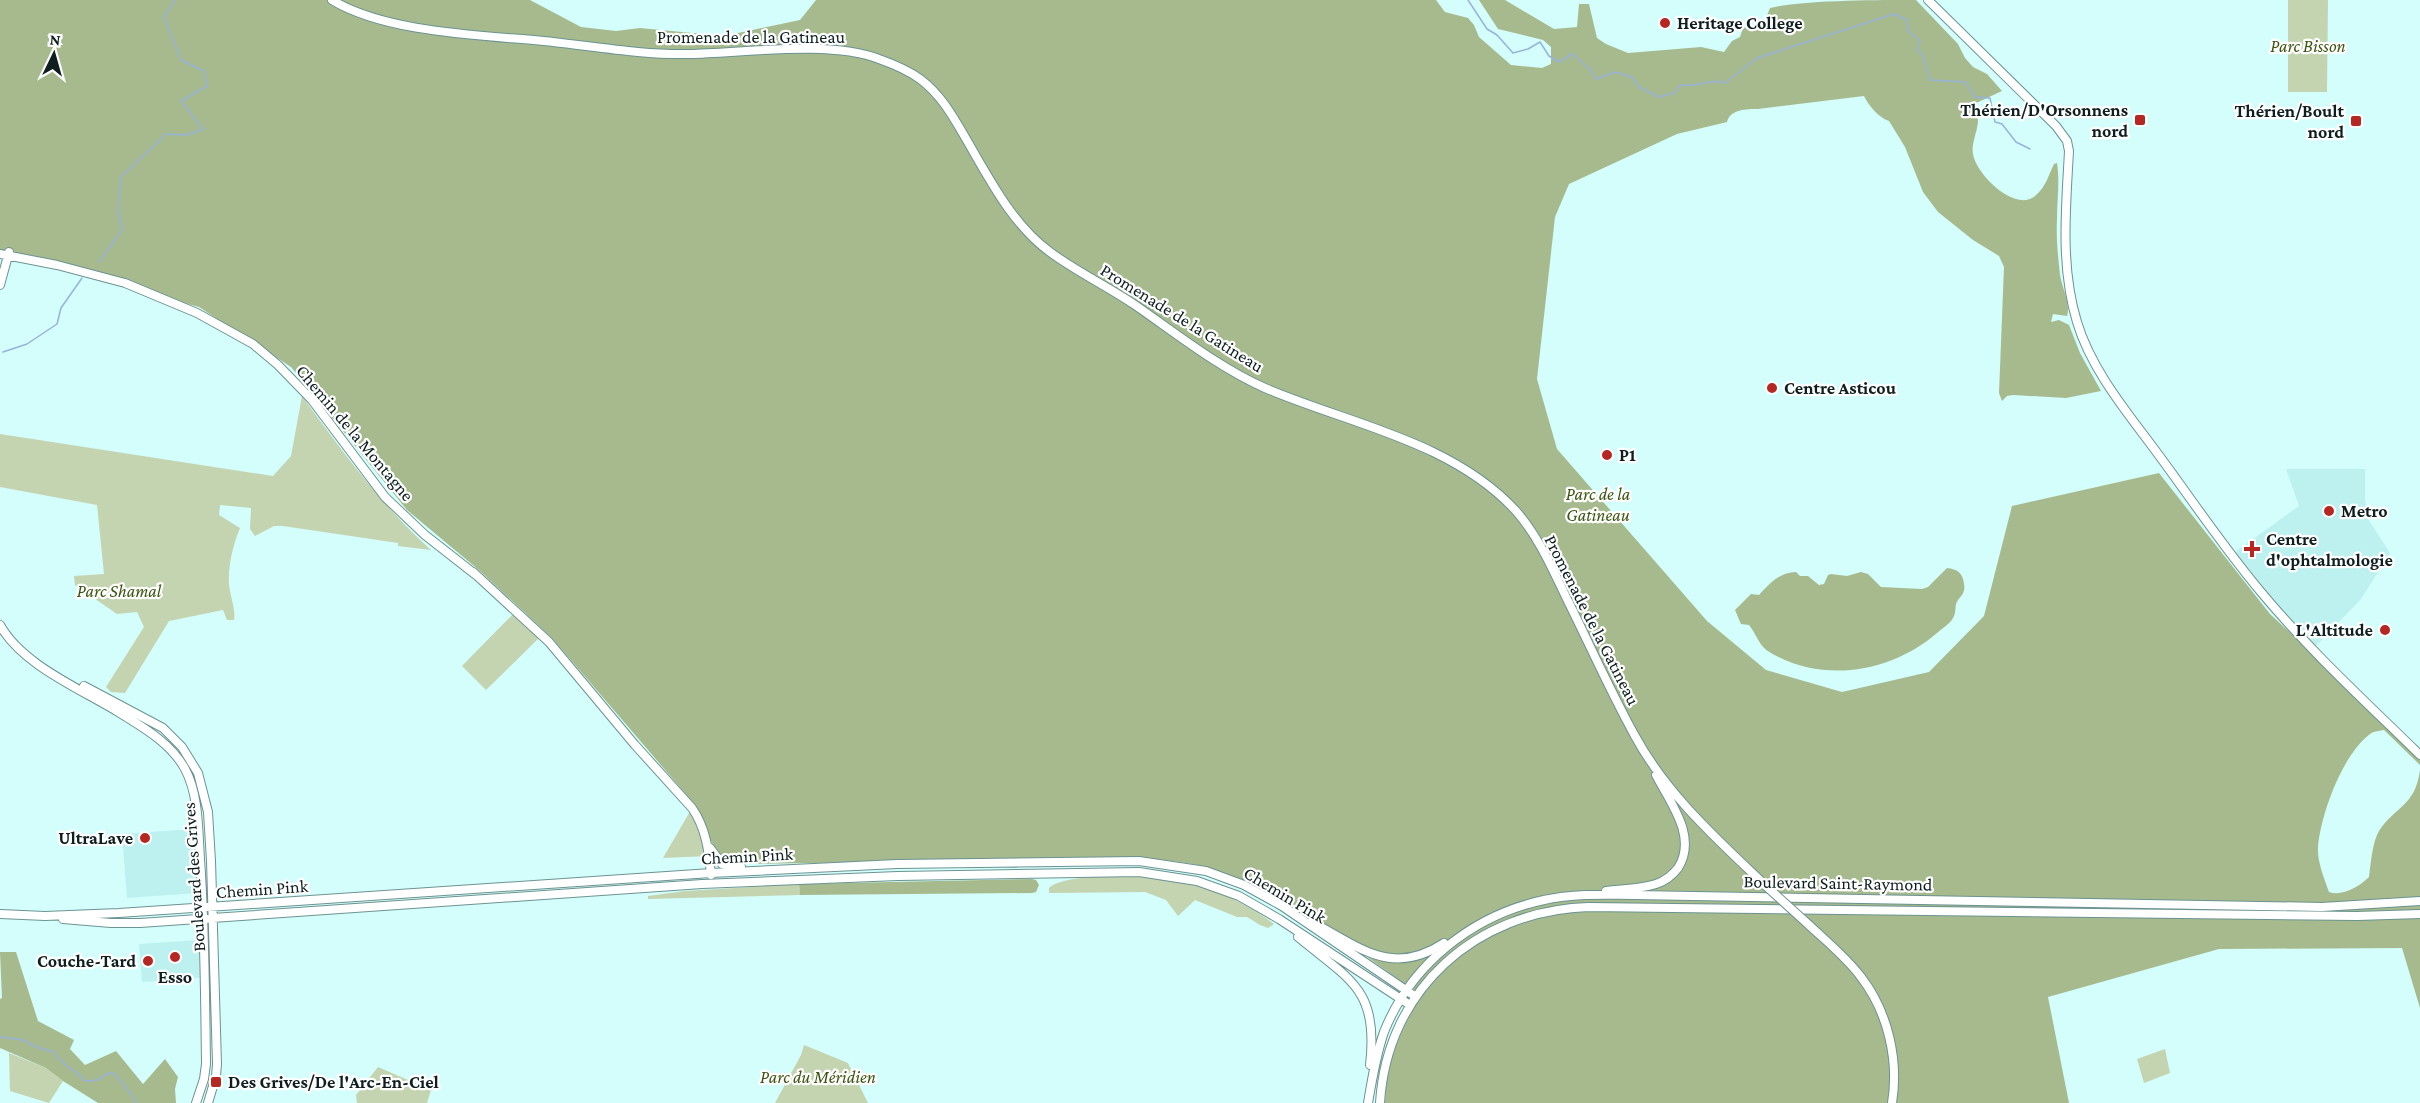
<svg xmlns="http://www.w3.org/2000/svg" width="2420" height="1103" font-family="'Crimson Pro',serif">
  <rect width="100%" height="100%" fill="#d3fefc"/>
  <path fill="#bcf1ef" d="M2286,469H2365V499L2368,519L2390,553L2361,599L2313,649L2232,554L2299,506Z
    M192,829L197,893L127,898L122,834Z
    M199,940L200,978L142,982L139,944Z"/>
  <path fill="#c4d3b0" d="M2288,0H2328L2327,92H2288Z
    M302,396C342,451 381,505 431,550L398,546V543L283,526H274L255,536L250,529L251,508L220,505L219,515L240,528C233,545 228,565 229,584C230,596 236,610 234,620H227L223,610L169,621L125,693L111,692L106,687L144,627L137,612L117,614L75,585L74,576L104,574L97,505L0,487V434L273,476L291,456Z
    M516,611L542,635L486,690L462,666Z
    M692,808L709,856L663,858Z
    M1136,876C1187,878 1233,893 1274,924L1268,928L1260,925L1247,917H1237L1195,900L1178,916L1166,900L1145,892L1049,893V888C1062,875 1116,876 1136,876Z
    M799,884L800,895L648,899V896L685,891Z
    M804,1045L848,1063L868,1103H775L801,1055Z
    M2165,1049L2170,1073L2144,1083L2137,1059Z
    M9,1053L46,1068L63,1081L49,1103L10,1091Z
    M378,1067L431,1090L427,1103H357L356,1095Z"/>
  <path fill="#a7ba8e" d="M0,0H530L581,27L616,31L640,28L724,36L800,20L816,0H1436L1445,12L1468,18L1474,25L1479,37L1511,65L1542,68L1551,64V47L1543,40L1498,29L1479,0H1505L1554,29L1577,27L1579,4H1589L1597,38L1606,44L1628,53L1701,47L1724,52L1732,41L1740,37L1743,28L1764,23L1770,8C1803,0 1877,0 1916,0L1958,44L1965,58L1973,67L1987,74L2002,91L1974,104C1975,111 1978,116 1978,122C1977,133 1971,144 1973,154C1976,174 2015,213 2035,196C2046,187 2048,176 2054,164L2057,163C2060,182 2057,200 2057,219C2056,238 2058,257 2060,275C2062,288 2071,304 2067,316L2053,314L2051,322L2059,320L2069,325L2080,353L2101,391L2066,398L2013,395L2007,396L2002,401L1999,393L2004,267L1999,256L1973,240L1938,212L1923,192L1905,147L1889,121C1879,118 1868,105 1864,96L1758,109C1747,109 1730,109 1727,122L1677,134L1569,184L1555,217L1537,379L1557,449L1707,621L1766,670L1842,692L1929,672L1984,616L2012,506L2159,473L2270,614L2420,753V765L2384,730C2379,731 2374,731 2370,734C2343,754 2321,813 2318,847C2317,861 2324,878 2329,892C2342,897 2360,886 2369,877C2371,863 2372,843 2379,831C2395,806 2415,807 2420,770V1008L2402,948L2219,949L2048,997L2069,1103H1385C1386,1062 1401,1029 1421,995C1359,953 1285,891 1213,869C1191,862 1168,861 1145,858L748,864C706,863 714,833 696,806L552,638L480,571L407,510L291,367L199,307L0,254Z
    M1947,568C1957,569 1963,573 1964,584C1966,595 1959,596 1956,604C1955,609 1956,613 1953,618C1950,624 1942,628 1937,633C1892,672 1824,684 1771,653C1759,647 1757,635 1749,625L1741,624L1735,610L1751,594L1759,595C1769,584 1780,572 1796,572L1800,576H1808L1819,585L1824,584L1828,575L1831,574L1847,576L1861,572L1868,574L1881,587L1922,589L1928,587Z
    M1032,879L1036,880L1039,885L1036,892L1032,893L800,895L799,884Z
    M0,952H16L38,1021L74,1040L70,1049L85,1065L116,1051L143,1084L165,1059L178,1077L175,1089L176,1103H98L63,1081L46,1068L0,1048V999L2,998Z"/>
  <g fill="none" stroke-linecap="round" stroke-linejoin="round">
    <path stroke="#98b2da" stroke-width="1.5" d="M1468,0L1487,29L1497,35L1513,53L1528,49L1540,42L1549,56L1559,62L1572,54L1590,69L1596,79L1615,72L1632,77L1639,87L1659,97L1674,93L1680,85C1701,88 1706,78 1725,83L1757,58L1894,14L1907,20L1908,31L1920,41L1917,49L1923,56L1930,80L1965,82L1975,97L1990,98L1995,122L2002,124L2016,142L2030,149
      M99,262L122,230L118,211L121,177L166,134L187,135L203,129L181,101L207,86L204,71L181,60L164,17L175,0
      M3,352L27,344L57,324L61,308L82,278
      M0,1037L23,1040L36,1047L54,1052C60,1064 76,1070 85,1081L98,1080L109,1073L115,1074L135,1099V1103"/>
    <defs>
      <path id="secondary" d="M332,0C388,34 487,35 553,42C598,47 644,55 689,54C743,53 830,40 879,59C893,64 908,70 920,79C942,95 955,120 969,144C991,182 1014,226 1050,252C1077,272 1107,286 1135,305C1177,334 1218,367 1265,388C1349,424 1452,441 1516,511C1538,536 1552,568 1566,597C1589,643 1610,691 1635,736C1667,795 1718,840 1766,886
        M1928,0L2056,126L2067,141L2069,151C2066,208 2060,266 2077,322C2091,369 2126,411 2155,450C2190,497 2223,547 2261,592C2309,650 2366,702 2420,755
        M0,254L57,265L125,283L197,313L253,344L278,365L312,400L385,497L425,535L476,575
        M0,285L9,252
        M473,572L549,642L635,745L692,808C706,828 709,852 711,875
        M0,625C22,665 81,689 120,713C144,728 171,743 185,769C199,795 198,830 200,859C205,927 205,996 206,1064L204,1079L196,1103
        M84,686L163,728L182,747L198,773L208,812L211,861L217,1064L216,1076L208,1103
        M710,848L722,864L741,867
        M1606,891C1622,889 1641,889 1656,884C1665,881 1672,876 1678,868C1698,837 1670,802 1656,775
        M0,914L45,916L119,913L711,873L897,864L1139,861L1206,871L1244,885L1282,906L1416,997
        M63,919L111,923H140L702,884L898,876L1139,872L1197,881L1239,896L1279,919L1410,1005
        M1312,922C1358,946 1391,978 1444,943
        M1809,925C1826,941 1846,957 1861,977C1888,1012 1899,1060 1892,1103
        M1298,937C1350,980 1379,989 1370,1065
        M1368,1103C1372,1079 1376,1055 1384,1032C1411,964 1473,915 1544,900C1573,893 1605,895 1635,895L2322,907L2420,901
        M1380,1103C1387,989 1476,911 1588,907L2357,916L2420,914"/>
    </defs>
    <use href="#secondary" stroke="#6b9391" stroke-width="10"/>
    <use href="#secondary" stroke="#fff" stroke-width="8"/>
    <defs>
      <path id="secondary-bridge" d="M1766,886L1809,925"/>
    </defs>
    <use href="#secondary-bridge" stroke="#6b9391" stroke-width="10" stroke-linecap="butt"/>
    <use href="#secondary-bridge" stroke="#fff" stroke-width="8"/>
  </g>
  <g fill="#b62723" stroke="#fff" stroke-width="2">
    <circle cx="1665" cy="23" r="6"/>
    <rect x="2134" y="114" width="12" height="12" rx="3"/>
    <rect x="2350" y="115" width="12" height="12" rx="3"/>
    <circle cx="1772" cy="388" r="6"/>
    <circle cx="1607" cy="455" r="6"/>
    <circle cx="2329" cy="511" r="6"/>
    <path d="M2249 540h6v6h6v6h-6v6h-6v-6h-6v-6h6z"/>
    <circle cx="2385" cy="630" r="6"/>
    <circle cx="145" cy="838" r="6"/>
    <circle cx="175" cy="957" r="6"/>
    <circle cx="148" cy="961" r="6"/>
    <rect x="210" y="1076" width="12" height="12" rx="3"/>
  </g>
  <g text-anchor="middle" dominant-baseline="central" stroke-width="4.5" stroke-linejoin="round" paint-order="stroke">
    <g font-size="18" font-weight="bold" fill="#0f1f1f" stroke="#fff" text-anchor="start">
      <text x="1677" y="23">Heritage College</text>
      <text x="2128" y="110" text-anchor="end">Thérien/D'Orsonnens<tspan x="2128" dy="21">nord</tspan></text>
      <text x="2344" y="111" text-anchor="end">Thérien/Boult<tspan x="2344" dy="21">nord</tspan></text>
      <text x="1784" y="388">Centre Asticou</text>
      <text x="1619" y="455">P1</text>
      <text x="2341" y="511">Metro</text>
      <text x="2266" y="539">Centre<tspan x="2266" dy="21">d'ophtalmologie</tspan></text>
      <text x="2373" y="630" text-anchor="end">L'Altitude</text>
      <text x="133" y="838" text-anchor="end">UltraLave</text>
      <text x="136" y="961" text-anchor="end">Couche-Tard</text>
      <text x="175" y="977" text-anchor="middle">Esso</text>
      <text x="228" y="1082">Des Grives/De l'Arc-En-Ciel</text>
    </g>
    <g font-size="18" fill="#0f1f1f" stroke="#fff">
      <text x="751" y="37">Promenade de la Gatineau</text>
      <text transform="translate(1182 318) rotate(32)">Promenade de la Gatineau</text>
      <text transform="translate(355 433) rotate(50)">Chemin de la Montagne</text>
      <text transform="translate(1592 620) rotate(63)">Promenade de la Gatineau</text>
      <text transform="translate(747 856) rotate(-3)">Chemin Pink</text>
      <text transform="translate(194 877) rotate(-94)">Boulevard des Grives</text>
      <text transform="translate(1838 883) rotate(1)">Boulevard Saint-Raymond</text>
      <text transform="translate(262 889) rotate(-4)">Chemin Pink</text>
      <text transform="translate(1285 895) rotate(31)">Chemin Pink</text>
    </g>
    <g font-size="18" font-style="italic" fill="#3d5311" stroke="#fff">
      <text x="2308" y="46">Parc Bisson</text>
      <text x="1598" y="494">Parc de la<tspan x="1598" dy="21">Gatineau</tspan></text>
      <text x="119" y="591">Parc Shamal</text>
      <text x="818" y="1077">Parc du Méridien</text>
    </g>
  </g>
  <g transform="translate(54 54) rotate(5)" stroke="#ffffff" stroke-width="4.5" paint-order="stroke">
  <path d="M0-4.5L10 22L0 15L-10 22Z" fill="#0f1f1f"/>
  <text y="-9" font-size="16" font-weight="bold" text-anchor="middle" fill="#0f1f1f">N</text>
  </g>
</svg>
